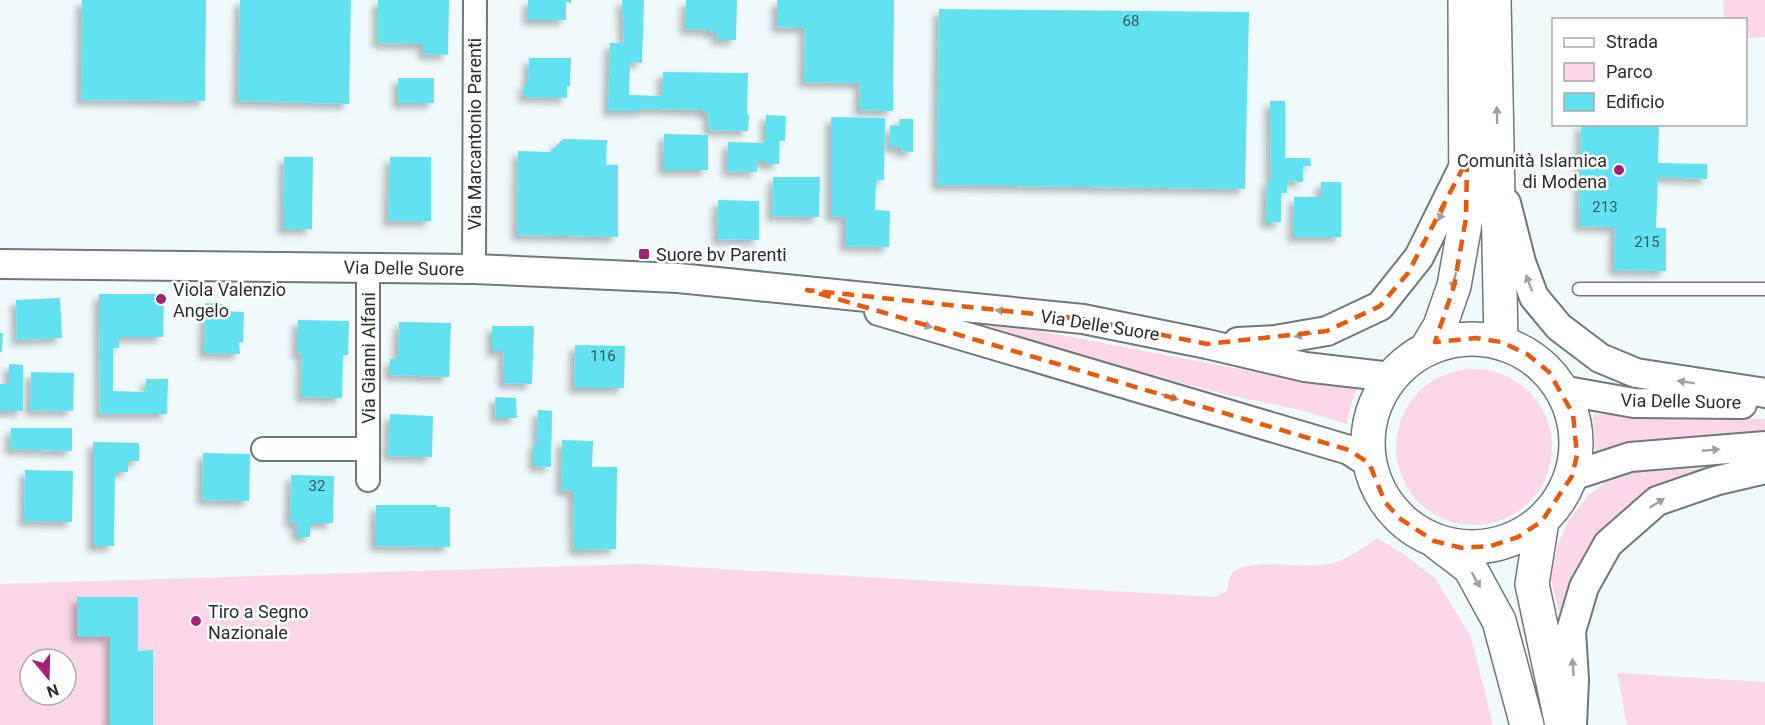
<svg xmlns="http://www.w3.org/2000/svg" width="1765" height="725" font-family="Roboto,sans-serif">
  <defs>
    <filter id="shadow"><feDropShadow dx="-5.5" dy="5.5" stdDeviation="3" flood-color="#0004"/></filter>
  </defs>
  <rect width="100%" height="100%" fill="#f1fafb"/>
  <path fill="#fbd7e9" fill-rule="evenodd" d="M1723,0H1765V37L1746,38V20L1724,19Z
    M992,322L1323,385L1359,384L1351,404L1347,424L1300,410L1232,396L989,333Z
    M1396 447a78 78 0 1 1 156 0a78 78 0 1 1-156 0Z
    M1593,414L1765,419V434L1631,441L1595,453Z
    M1703,469L1702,474L1667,486L1562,625L1551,579L1558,544L1568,521L1589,495L1609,480L1631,471Z
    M1377,538L1402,553L1436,579L1471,637L1493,725H0V584L638,564L1215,597L1227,591C1228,586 1229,577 1232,573C1247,556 1305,570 1328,564C1346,560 1362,549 1377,538ZM30,659H66V695H30Z
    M1617,673L1765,682V725H1627Z"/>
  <path fill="#62e1f0" filter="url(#shadow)" d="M82,0H206L205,101L81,100Z
    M240,0H351L349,104L238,101Z
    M378,0H449L448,55L423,54V44L378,43Z
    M528,0H571V3L566,2V20H528Z
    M622,0H644L642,63L630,62L629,95L662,96L663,72L748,73L747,115H749L748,131L708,130L709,113H703V110L656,109H641V111H608L610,43H624Z
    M686,0H737L736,40H717L718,33H711L710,30L685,29Z
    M777,0H894L893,111L859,110L860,83L804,82L805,28L777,27Z
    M939,9L1249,12L1245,189L937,185Z
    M529,58H571L570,86H567V98L524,97V84H528Z
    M398,78H434V103H398Z
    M1270,101H1285V158H1310L1311,166H1303V182L1287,181V193H1281V222L1266,223L1267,181H1271Z
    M766,115L786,116L785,141H779V164H766V161H758L757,172L727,171L728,142L766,143Z
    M831,117L885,118L884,180H876L875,210L890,211L889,247L845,246V217L831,216Z
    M899,119H913V152L900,151V147H889L890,125L900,126Z
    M1581,124H1659L1658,163L1707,164V179L1658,177L1656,228H1666V271L1614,270L1615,227L1579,226Z
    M664,134L708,135V170H663Z
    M563,139L607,140L606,165H618V237L517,235L518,151L550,152Z
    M284,157H313L312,229H283Z
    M390,157H431V221H388Z
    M773,177H820L819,217L772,216Z
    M1321,182H1341V237H1293L1294,197H1321Z
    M718,200L759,201V240L717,239Z
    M99,294H164L163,337H119V348H113V391L146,392V379H168L167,414H100Z
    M60,298L62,338L17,340L16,300Z
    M205,303L223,304V311L244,312L243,342H239L240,354L204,353Z
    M298,320L349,321L348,355H343L342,398L301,397L302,354L297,353Z
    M399,322L451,323L449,377L390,375V359H398Z
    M492,326H534L532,384L503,383L504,351H492Z
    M0,333H3L2,352H0Z
    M575,345L625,346L624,388H574Z
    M9,364L23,365V411H0V384H9Z
    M31,372L74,373L73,411L30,410Z
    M495,397L516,398L517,418H496Z
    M538,410L552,411L551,467L534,466V444H537Z
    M390,414L433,416L432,457L388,456Z
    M11,428H72V451L10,449Z
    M562,440L593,441L592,467H617L616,549L574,550L573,491L561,490Z
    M93,442L139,443V461H128V472H115L114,546H93Z
    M203,453L250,454L249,501L202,500Z
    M25,470L73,471L72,522L24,521Z
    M291,475L334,476L333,523H311L310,537H297V523H290Z
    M376,505H437V507H450V547L375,546Z
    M77,597H138V651L153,650V725H110V636L77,637Z"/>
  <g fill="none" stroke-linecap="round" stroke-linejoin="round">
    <defs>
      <path id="service" d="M1579,289H1765"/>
      <path id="minor" d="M368,267V480
        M474,269L475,0
        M263,449H367"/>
      <path id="tertiary" d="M1506,203L1521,262L1534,297L1559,327L1600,358L1636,373L1765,393
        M0,264L474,269L678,278L1083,319L1207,344L1305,367L1391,377
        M879,311L1349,450L1369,463
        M1238,342L1275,340L1327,331L1380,306L1419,257L1466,162
        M1561,390L1634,403L1742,404
        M1572,476L1630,457L1765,446
        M1572,725L1574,680L1571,631L1584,587L1608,544L1657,501L1715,481L1765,469"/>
      <path id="secondary" d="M1494,0L1501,342
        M1368 443a104 104 0 1 1 208 0a104 104 0 1 1-208 0Z
        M1426,349L1440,326L1454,286L1466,218L1465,0
        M1542,521L1532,584L1562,725
        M1436,542L1470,568L1499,621L1527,725"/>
    </defs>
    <use href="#service" stroke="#707879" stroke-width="15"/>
    <use href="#minor" stroke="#707879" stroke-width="26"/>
    <use href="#tertiary" stroke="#707879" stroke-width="32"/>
    <use href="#secondary" stroke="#707879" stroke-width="36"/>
    <use href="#service" stroke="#fff" stroke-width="12"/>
    <use href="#minor" stroke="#fff" stroke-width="22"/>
    <use href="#tertiary" stroke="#fff" stroke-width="28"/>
    <use href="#secondary" stroke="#fff" stroke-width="33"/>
  </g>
  <defs><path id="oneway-solid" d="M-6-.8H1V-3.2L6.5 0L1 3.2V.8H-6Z" transform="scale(1.5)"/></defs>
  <g fill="#9fa0a1">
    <use href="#oneway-solid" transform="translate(1497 115) rotate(-91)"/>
    <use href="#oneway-solid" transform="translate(1442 213) rotate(116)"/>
    <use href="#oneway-solid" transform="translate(1454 281) rotate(103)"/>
    <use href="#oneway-solid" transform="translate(1529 283) rotate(-110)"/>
    <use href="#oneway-solid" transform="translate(1004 311) rotate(-174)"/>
    <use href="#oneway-solid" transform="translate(924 325) rotate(16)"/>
    <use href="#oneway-solid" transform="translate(1303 335) rotate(170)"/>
    <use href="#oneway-solid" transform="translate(1686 382) rotate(-171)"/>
    <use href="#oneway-solid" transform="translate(1170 397) rotate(17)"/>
    <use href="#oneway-solid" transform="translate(1711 450) rotate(-5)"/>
    <use href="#oneway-solid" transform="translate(1657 503) rotate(-32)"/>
    <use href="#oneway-solid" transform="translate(1476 580) rotate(61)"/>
    <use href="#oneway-solid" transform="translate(1573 667) rotate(-94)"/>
  </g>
  <path fill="none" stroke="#e8590c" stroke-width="4.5" stroke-dasharray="12 8" stroke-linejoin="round" d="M1467,160L1466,218L1454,286L1435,342L1476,338L1501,342L1527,354L1549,372L1573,414L1577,455L1572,476L1542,521L1518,537L1491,546L1462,548L1434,541L1399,518L1385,502L1369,463L1349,450L807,290L1083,319L1207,344L1327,331L1380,306L1408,273Z"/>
  <g fill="#a22274" stroke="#fff" stroke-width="2">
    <circle cx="1619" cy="170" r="6"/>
    <rect x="638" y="248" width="12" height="12" rx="3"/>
    <circle cx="161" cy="299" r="6"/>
    <circle cx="196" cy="621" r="6"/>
  </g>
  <g text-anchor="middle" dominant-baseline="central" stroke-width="5" stroke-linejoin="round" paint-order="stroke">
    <g font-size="15" fill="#385a5e">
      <text x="1131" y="21">68</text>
      <text x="1605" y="207">213</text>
      <text x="1647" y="242">215</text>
      <text x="603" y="356">116</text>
      <text x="317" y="486">32</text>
    </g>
    <g font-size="18" fill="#2a2d2e" stroke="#fff">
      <text transform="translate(474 134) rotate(-90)">Via Marcantonio Parenti</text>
      <text transform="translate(404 268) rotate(1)">Via Delle Suore</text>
      <text transform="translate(1100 325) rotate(9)">Via Delle Suore</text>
      <text transform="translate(368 358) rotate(-90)">Via Gianni Alfani</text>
      <text transform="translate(1681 401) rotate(1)">Via Delle Suore</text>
    </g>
    <g font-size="18" fill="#2a2d2e" stroke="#fff" text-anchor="start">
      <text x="1607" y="160" text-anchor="end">Comunità Islamica<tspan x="1607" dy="21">di Modena</tspan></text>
      <text x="656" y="254">Suore bv Parenti</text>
      <text x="173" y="289">Viola Valenzio<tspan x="173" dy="21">Angelo</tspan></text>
      <text x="208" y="611">Tiro a Segno<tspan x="208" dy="21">Nazionale</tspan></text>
    </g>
  </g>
  <rect x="1552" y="18" width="195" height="108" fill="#ffffff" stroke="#aaabab" stroke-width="1.5"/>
  <rect x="1564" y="38" width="30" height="9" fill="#ffffff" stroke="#aaabab" stroke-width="1.5"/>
  <text x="1606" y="48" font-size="18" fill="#2a2d2e">Strada</text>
  <rect x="1564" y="63" width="30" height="18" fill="#fbd7e9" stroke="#aaabab" stroke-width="1.5"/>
  <text x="1606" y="78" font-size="18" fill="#2a2d2e">Parco</text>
  <rect x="1564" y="93" width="30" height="18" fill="#62e1f0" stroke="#aaabab" stroke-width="1.5"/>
  <text x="1606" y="108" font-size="18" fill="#2a2d2e">Edificio</text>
  <g transform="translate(48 677) rotate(161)"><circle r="28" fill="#ffffff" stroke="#aaabab" stroke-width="1.5"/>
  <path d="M0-4.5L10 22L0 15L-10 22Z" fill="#a22274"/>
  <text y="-9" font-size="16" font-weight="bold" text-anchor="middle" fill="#2a2d2e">N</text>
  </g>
</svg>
